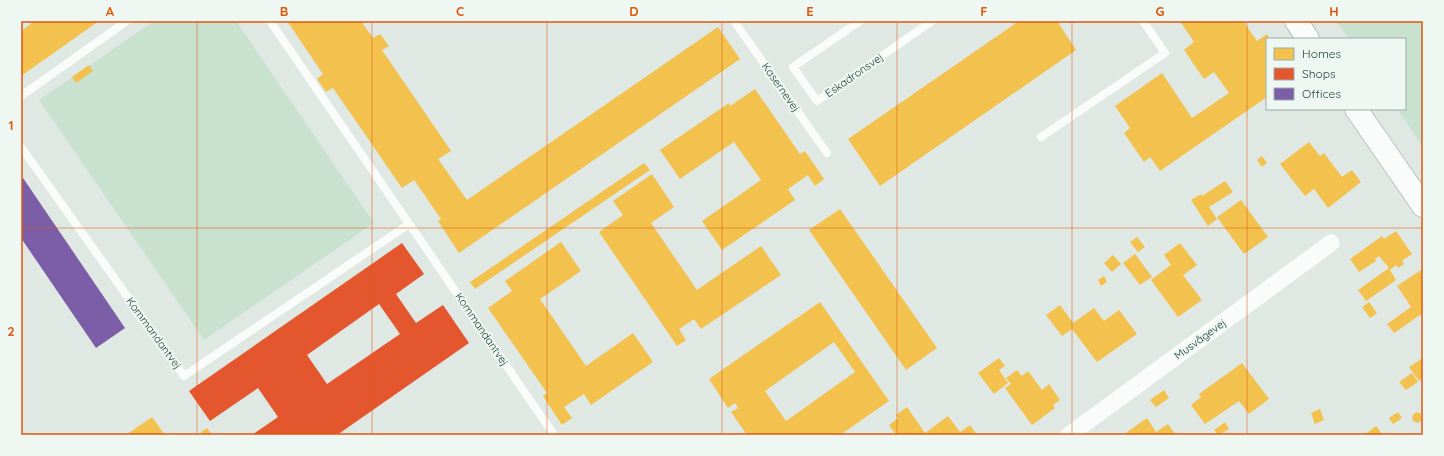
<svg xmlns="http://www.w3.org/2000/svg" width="1444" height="456" font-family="Quicksand,sans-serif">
  <rect width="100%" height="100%" fill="#e0e8e4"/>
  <path fill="#c8e2cf" d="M154,21H236L374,223L204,340L39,100Z
    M1336,21H1423V147L1397,109H1405V39H1349Z"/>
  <path fill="#f2c14e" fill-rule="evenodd" d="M35,21H99L21,76V31Z
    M287,21H361L373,38L380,34L389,46L382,50L451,151L438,159L467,200L718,27L740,59L459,253L438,221L441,219L414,180L402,188L333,88L326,92L317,79L323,74Z
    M1019,21H1057L1076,50L880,186L848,139Z
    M1180,21H1243L1257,41L1267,34L1270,39H1267V97L1160,171L1150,157L1144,162L1124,133L1130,128L1115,106L1162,73L1192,118L1229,93L1214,72L1204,79L1184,50L1194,42Z
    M89,65L93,71L76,83L72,77Z
    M755,89L800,154L805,151L824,179L815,186L808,175L788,189L795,200L722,250L702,221L761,180L734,142L680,179L660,150L729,103L730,106Z
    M1309,142L1320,156L1324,153L1342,177L1352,170L1361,182L1328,208L1314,189L1305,196L1280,164Z
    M1262,156L1267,163L1262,167L1257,160Z
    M644,163L650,170L475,289L470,282Z
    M652,174L674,207L651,223L697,290L761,246L781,275L701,329L694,319L679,329L686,340L677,346L599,232L623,215L613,201Z
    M1225,181L1233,192L1209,207L1217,219L1208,226L1191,200L1201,194L1202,196Z
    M1241,200L1268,237L1244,254L1217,217Z
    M840,209L937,348L906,370L809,230Z
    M1396,231L1412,254L1402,261L1404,264L1398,268L1396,265L1390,270L1396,280L1366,301L1358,290L1389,268L1379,256L1375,259L1376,261L1359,272L1350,259L1382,236L1384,239Z
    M1137,237L1145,247L1138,252L1130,242Z
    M561,242L581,271L540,299L586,366L633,333L653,362L591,405L584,394L564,407L572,418L562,425L543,396L547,393L488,308L512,291L505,281Z
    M1180,243L1197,265L1183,275L1202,300L1178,317L1151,280L1171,265L1164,255Z
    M1135,254L1152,277L1140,285L1123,263Z
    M1113,255L1121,264L1112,272L1104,263Z
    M1421,270L1423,273V313L1394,333L1387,324L1411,307L1397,286Z
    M1104,276L1107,282L1101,286L1098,280Z
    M820,302L889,401L840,435H747L731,412L738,408L735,403L728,408L709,379ZM834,342L855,372L786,421L765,391Z
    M1369,302L1377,313L1370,318L1362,307Z
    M1060,305L1073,323L1094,308L1104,321L1119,310L1137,334L1097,362L1072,329L1062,336L1046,315Z
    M999,358L1005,366L999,370L1008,383L994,394L978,373Z
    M1423,358V377L1419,381L1409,367Z
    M1242,363L1269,399L1249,414L1239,401L1205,424L1191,405L1201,397L1199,394Z
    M1017,370L1022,376L1028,371L1042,390L1049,384L1060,400L1053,405L1055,408L1032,425L1005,388L1011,384L1006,378Z
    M1412,373L1418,382L1406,390L1399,382Z
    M1164,390L1169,398L1156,407L1150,400Z
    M907,407L925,433L948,416L960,432L970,425L977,435H896L889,425L898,418L896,415Z
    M1320,409L1324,420L1315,424L1311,413Z
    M1398,412L1402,418L1393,424L1389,418Z
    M1416,412L1421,414L1422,420L1418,423L1413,421L1412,416Z
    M152,417L165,435H126Z
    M1147,418L1156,432L1168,424L1176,435H1123Z
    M1225,422L1229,429L1218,435L1214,430Z
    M1376,426L1383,435H1364Z
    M207,428L212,435H203L201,432Z"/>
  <path fill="#e4572e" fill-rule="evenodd" d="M402,243L424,274L396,294L416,323L443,305L469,343L337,435H252L278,417L258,388L210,421L189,391ZM379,304L400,334L327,384L307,355Z"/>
  <path fill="#7b5ea7" d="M23,178L125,328L96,348L21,238V179Z"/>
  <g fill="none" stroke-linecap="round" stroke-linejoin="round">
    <defs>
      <path id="secondary" d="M1296,21L1308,39
        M1356,109L1423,206"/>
    </defs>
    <use href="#secondary" stroke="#bac4bf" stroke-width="24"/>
    <path stroke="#fafcfb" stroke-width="8" d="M270,21L554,435
      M734,21L827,153
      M860,21L793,67L817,101L932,21
      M21,96L127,21
      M1041,137L1165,53L1143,21
      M21,147L184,376L409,224"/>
    <path stroke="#fafcfb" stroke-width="17" d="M1069,435L1331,243"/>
    <use href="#secondary" stroke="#fafcfb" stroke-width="22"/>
  </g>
  <path fill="none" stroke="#de580e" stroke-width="1" stroke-opacity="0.55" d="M197,21V435M372,21V435M547,21V435M722,21V435M897,21V435M1072,21V435M1247,21V435M21,228H1423"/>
  <g text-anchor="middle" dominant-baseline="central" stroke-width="4" stroke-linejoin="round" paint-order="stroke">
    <g font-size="11" fill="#1e3b33" stroke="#eef7f2">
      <text transform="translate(854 75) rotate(-35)">Eskadronsvej</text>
      <text transform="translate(781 87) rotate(55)">Kasernevej</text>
      <text transform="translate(482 329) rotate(56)">Kommandantvej</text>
      <text transform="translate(154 333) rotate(54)">Kommandantvej</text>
      <text transform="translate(1200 339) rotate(-36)">Musvågevej</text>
    </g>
  </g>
  <rect width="1444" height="456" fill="none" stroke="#eef7f2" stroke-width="44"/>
  <rect x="1266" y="38" width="140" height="72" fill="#eef7f2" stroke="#9baca6"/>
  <rect x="1274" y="48" width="20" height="12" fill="#f2c14e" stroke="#9baca6"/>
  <text x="1302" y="58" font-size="12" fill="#1e3b33">Homes</text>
  <rect x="1274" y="68" width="20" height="12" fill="#e4572e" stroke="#9baca6"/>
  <text x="1302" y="78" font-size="12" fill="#1e3b33">Shops</text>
  <rect x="1274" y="88" width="20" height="12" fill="#7b5ea7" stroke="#9baca6"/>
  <text x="1302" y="98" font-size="12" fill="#1e3b33">Offices</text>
  <rect x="22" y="22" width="1400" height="412" fill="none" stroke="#de580e" stroke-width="1.5"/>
  <g font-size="13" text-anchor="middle" font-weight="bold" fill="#de580e">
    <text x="110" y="16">A</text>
    <text x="284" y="16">B</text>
    <text x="460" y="16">C</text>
    <text x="634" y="16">D</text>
    <text x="810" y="16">E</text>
    <text x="984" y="16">F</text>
    <text x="1160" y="16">G</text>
    <text x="1334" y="16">H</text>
    <text x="11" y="130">1</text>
    <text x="11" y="336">2</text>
  </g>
</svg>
